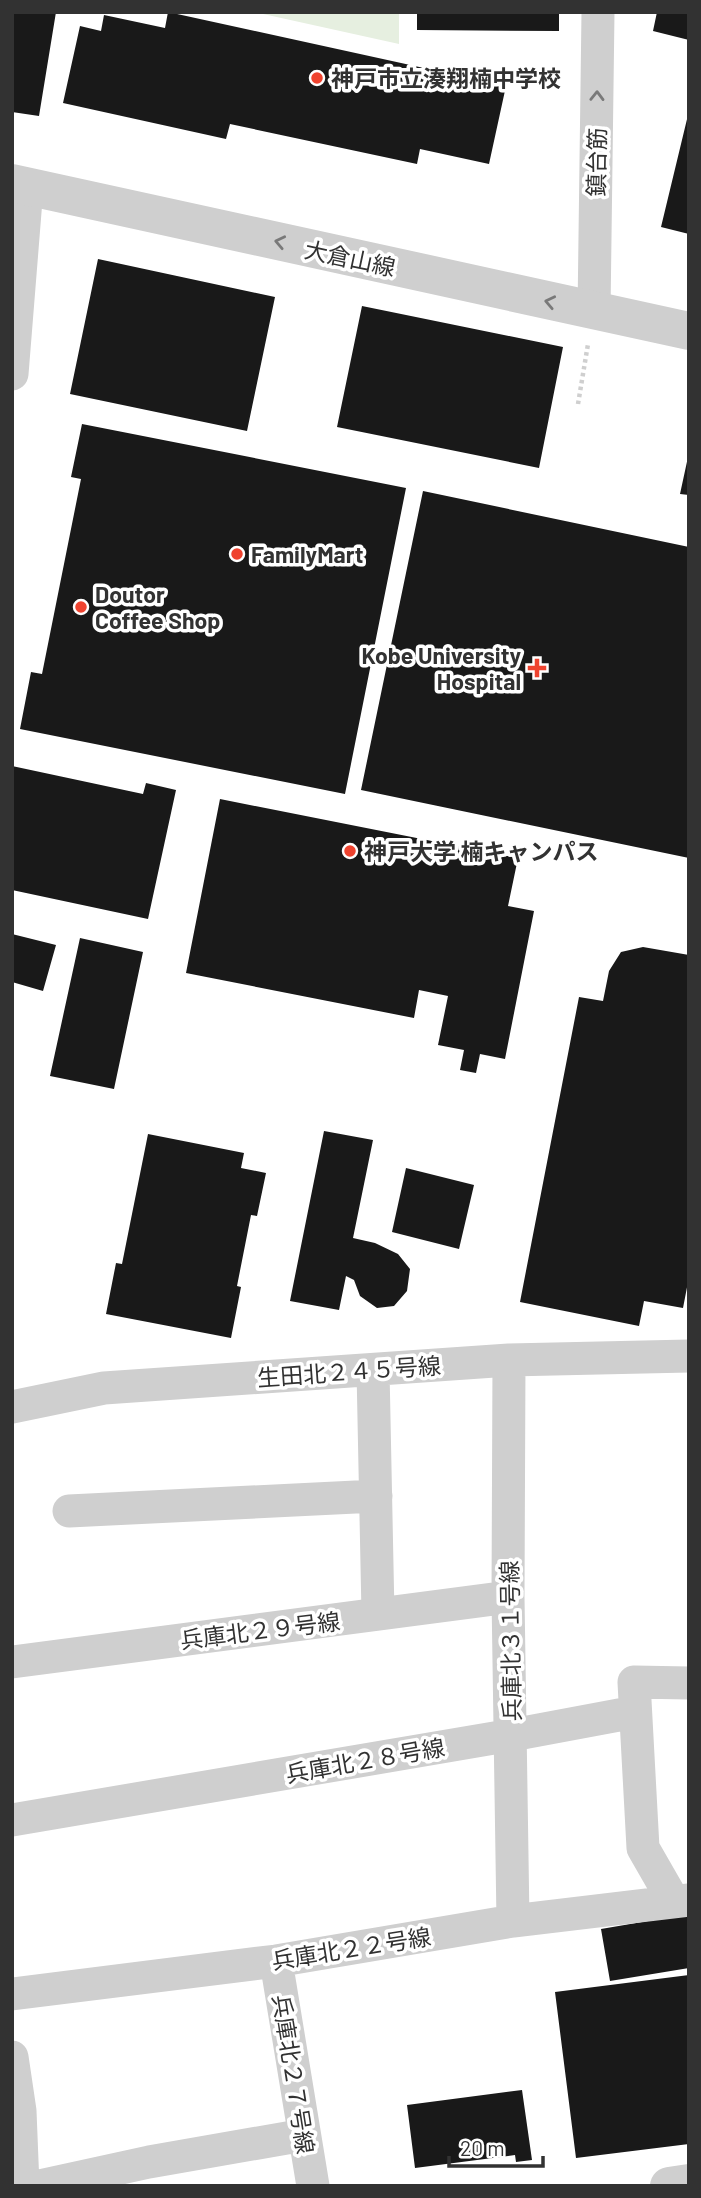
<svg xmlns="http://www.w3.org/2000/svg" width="701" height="2198" font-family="Barlow,'Noto Sans JP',sans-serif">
  <rect width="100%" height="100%" fill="#fff"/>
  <path fill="#e6efe0" d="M254,12H399V44Z"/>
  <path fill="#191919" d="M12,12H56L39,116L12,112Z
    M168,12L506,86L489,164L420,149L417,164L230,124L226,139L63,103L80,26L101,31L104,15L165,28Z
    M417,12H559V31L417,30Z
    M657,12H689V40L653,31Z
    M688,115H689V234L661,227Z
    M98,259L275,297L247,431L70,394Z
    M362,306L563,347L539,468L337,427Z
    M82,424L406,488L345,794L20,729L31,672L42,674L81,479L71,477Z
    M688,457H689V495L680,494Z
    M423,491L689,547V858L361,790Z
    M12,766L143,794L146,783L176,790L148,919L12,890Z
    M220,799L518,858L508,906L534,911L505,1059L480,1054L476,1073L460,1070L464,1050L438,1045L448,996L419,990L414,1018L186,973Z
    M12,934L56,945L43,991L12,982Z
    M80,938L143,952L114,1089L50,1076Z
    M643,947L689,955V1277L683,1308L644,1301L639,1326L520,1302L579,997L603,1001L609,971L621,952Z
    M324,1131L373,1140L353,1238L375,1243L398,1254L410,1269L407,1291L394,1306L377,1308L360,1296L354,1280L346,1276L339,1310L290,1301Z
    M148,1134L244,1153L241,1168L266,1173L257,1216L251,1215L237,1286L241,1287L231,1338L106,1314L116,1263L122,1264Z
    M406,1168L474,1185L459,1249L392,1232Z
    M689,1914V1968L610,1981L601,1929Z
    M689,1975V2144L576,2158L555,1992Z
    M522,2090L532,2160L516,2162L515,2155L415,2168L407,2105Z"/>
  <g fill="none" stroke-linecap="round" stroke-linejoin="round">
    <path stroke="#cfcfcf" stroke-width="4.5" stroke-dasharray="3.5 3.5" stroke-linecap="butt" d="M578,404L588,344"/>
    <path stroke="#cfcfcf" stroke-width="33" d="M594,312L598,12
      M12,374L27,187
      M509,1360L508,1597L513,1921
      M373,1370L378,1614
      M12,1407L104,1388L509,1360L689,1356
      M69,1511L376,1496
      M12,1662L508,1597
      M12,1820L512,1735L635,1712
      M674,1902L643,1848L634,1682L689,1683
      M276,1961L313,2186
      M12,1994L276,1961L513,1921L689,1900
      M12,2057L20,2111L23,2186
      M39,2186L149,2162L304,2135"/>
    <path stroke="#cfcfcf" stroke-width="38" d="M12,183L689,331
      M669,2186L689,2183"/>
  </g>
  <defs><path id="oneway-chevron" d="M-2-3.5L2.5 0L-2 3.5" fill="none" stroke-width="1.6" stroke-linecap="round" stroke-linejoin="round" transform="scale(1.75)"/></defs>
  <g stroke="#797979">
    <use href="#oneway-chevron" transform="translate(597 96) rotate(-89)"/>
    <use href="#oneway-chevron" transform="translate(280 242) rotate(-168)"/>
    <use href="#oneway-chevron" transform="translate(550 302) rotate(-168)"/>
  </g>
  <g fill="#ef432f" stroke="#fff" stroke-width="2.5">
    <circle cx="317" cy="78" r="7"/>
    <circle cx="237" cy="554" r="7"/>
    <circle cx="81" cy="607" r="7"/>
    <path d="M533.5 657.5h7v7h7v7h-7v7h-7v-7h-7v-7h7z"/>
    <circle cx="350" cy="851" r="7"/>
  </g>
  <g text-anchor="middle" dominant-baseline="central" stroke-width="7" stroke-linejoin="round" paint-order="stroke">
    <g font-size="23" font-weight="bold" fill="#323232" stroke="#fff" text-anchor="start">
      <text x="331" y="78">神戸市立湊翔楠中学校</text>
      <text x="251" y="554">FamilyMart</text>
      <text x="95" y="594">Doutor<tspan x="95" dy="26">Coffee Shop</tspan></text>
      <text x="521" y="655" text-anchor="end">Kobe University<tspan x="521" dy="26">Hospital</tspan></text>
      <text x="364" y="851">神戸大学 楠キャンパス</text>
    </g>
    <g font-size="23" fill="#323232" stroke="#fff">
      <text transform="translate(596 162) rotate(-89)">鎮台筋</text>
      <text transform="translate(350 258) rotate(12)">大倉山線</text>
      <text transform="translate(349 1371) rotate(-4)">生田北２４５号線</text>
      <text transform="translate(260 1630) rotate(-7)">兵庫北２９号線</text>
      <text transform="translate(510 1641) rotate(-91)">兵庫北３１号線</text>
      <text transform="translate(365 1760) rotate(-10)">兵庫北２８号線</text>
      <text transform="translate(351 1948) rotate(-9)">兵庫北２２号線</text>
      <text transform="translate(294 2074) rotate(81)">兵庫北２７号線</text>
    </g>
  </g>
  <rect width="701" height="2198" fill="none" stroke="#323232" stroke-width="28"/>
  <path d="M449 2156v10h94v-10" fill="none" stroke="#323232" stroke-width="3.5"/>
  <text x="460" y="2156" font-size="21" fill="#323232" stroke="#ffffff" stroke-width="5" paint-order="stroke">20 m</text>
</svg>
